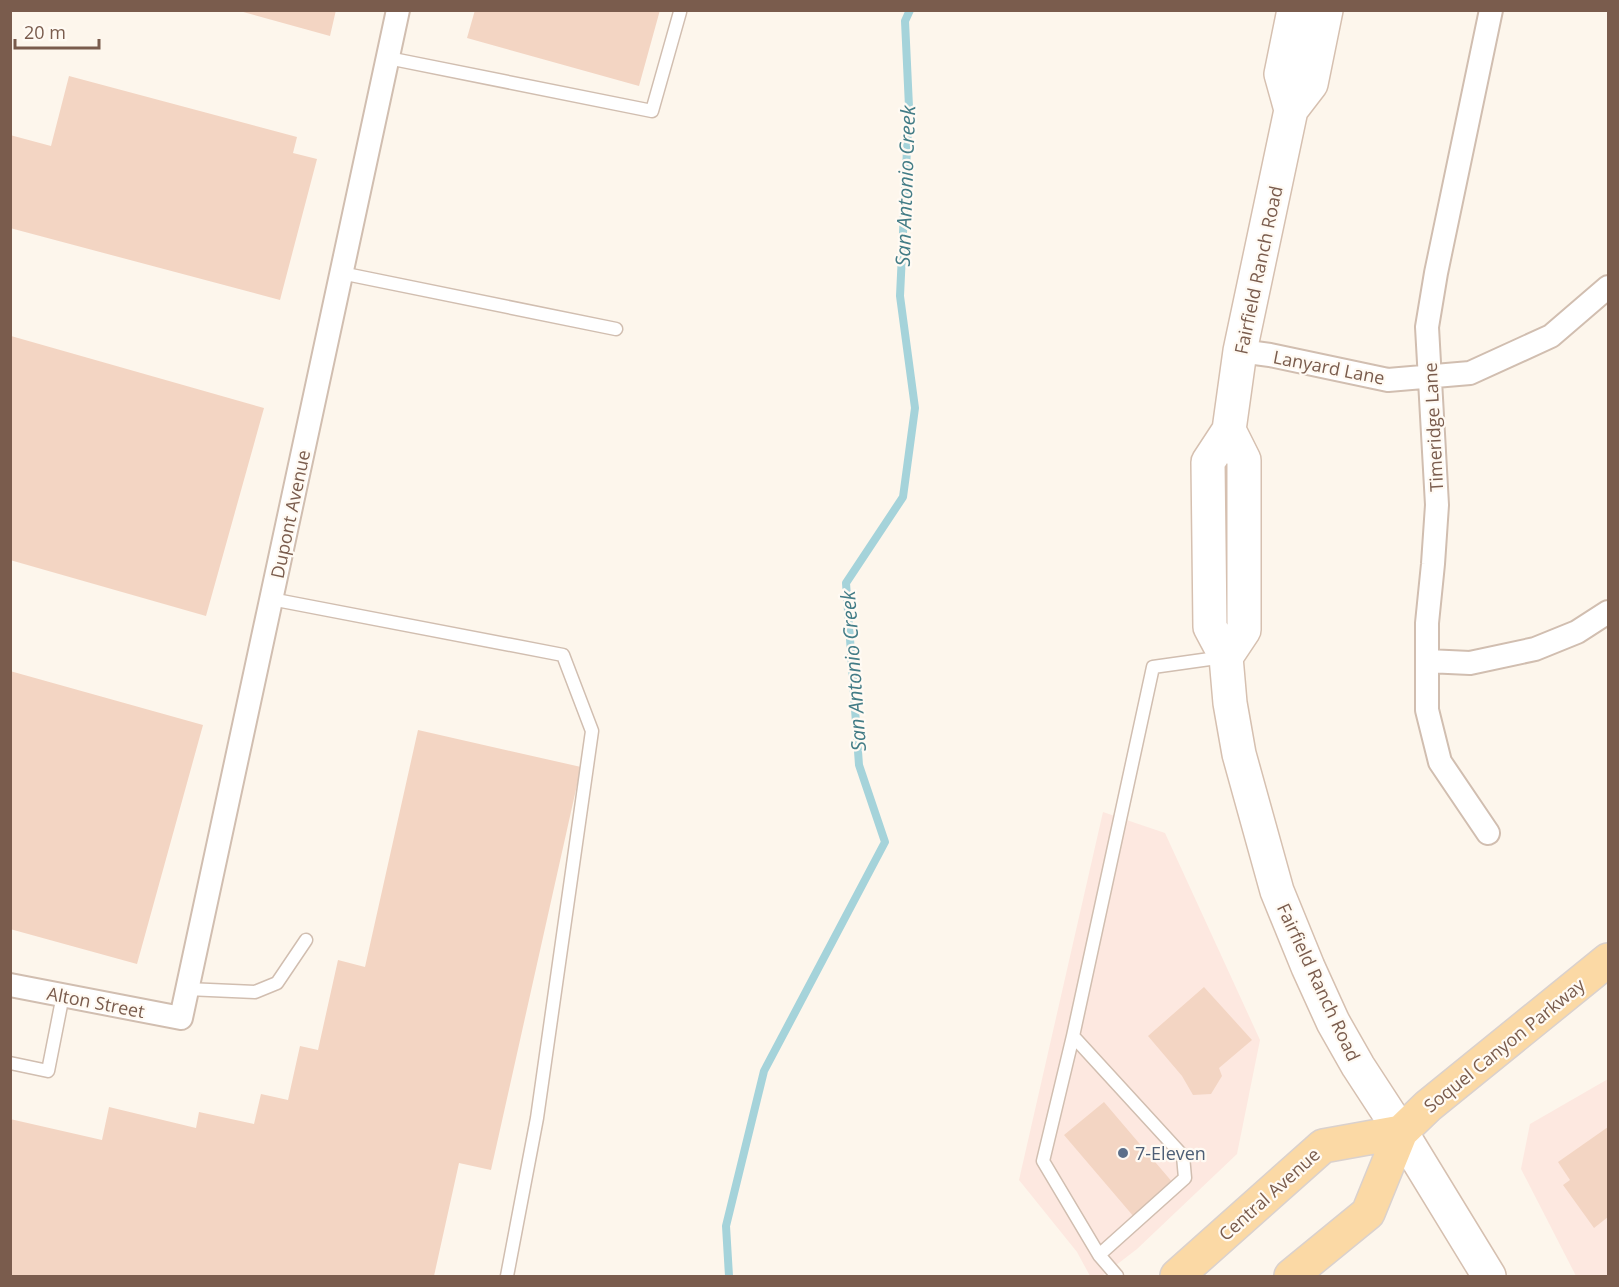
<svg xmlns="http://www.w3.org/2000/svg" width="1619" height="1287" font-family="'Open Sans',sans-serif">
  <rect width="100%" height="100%" fill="#fdf6ec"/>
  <path fill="#fde8e0" d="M1103,812L1165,833L1260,1040L1237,1154L1137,1249L1102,1276H1090L1077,1252L1019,1180Z
    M1608,1079V1276H1576L1521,1169L1530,1124Z"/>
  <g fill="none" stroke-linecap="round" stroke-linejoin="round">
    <path stroke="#a5d3da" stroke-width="8" d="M729,1276L726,1226L764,1071L885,842L859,765L846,583L903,497L915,408L900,296L909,107L905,21L910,10"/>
  </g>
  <path fill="#f3d5c3" d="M236,10H336L330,36Z
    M475,10H660L639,86L467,38Z
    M69,76L297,137L293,153L317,159L280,300L10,228V135L51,146Z
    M11,336L264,408L206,616L10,560Z
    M10,671L203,725L137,964L10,929Z
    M418,730L581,767L491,1170L459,1163L434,1276H10V1119L102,1140L109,1107L196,1128L199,1112L254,1124L261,1094L288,1100L300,1046L318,1050L338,960L365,967Z
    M1204,987L1252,1040L1219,1068L1222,1076L1211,1094L1193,1095L1182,1076L1148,1036Z
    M1104,1102L1179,1190L1140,1224L1064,1135Z
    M1608,1127V1217L1594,1228L1563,1185L1570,1180L1558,1162Z"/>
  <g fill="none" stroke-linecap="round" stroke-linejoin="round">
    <defs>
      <path id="lane" d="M388,58L652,111L680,12
        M341,273L616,329
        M271,599L563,655L592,731L537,1118L507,1276
        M187,989L255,992L277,983L306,940
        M1073,1036L1183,1156L1185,1178L1099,1255
        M10,1063L48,1071L63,995
        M1117,1276L1099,1255L1043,1161L1073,1036L1153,667L1224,657"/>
      <path id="street" d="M1240,351L1270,355L1388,380L1470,373L1551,336L1608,287
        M1427,661L1470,663L1535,649L1577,632L1608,612
        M1488,833L1440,762L1427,710V623L1433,564L1437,505L1427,327L1436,273L1491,10
        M10,985L181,1018L398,10"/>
      <path id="secondary" d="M1326,10L1311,84L1291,110L1240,351L1229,430L1208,462L1210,627L1226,657L1230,703L1239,754L1277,891L1308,967L1333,1022L1358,1066L1401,1132L1489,1276
        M1291,110L1281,74L1294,10
        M1226,657L1244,630V460L1229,430"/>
      <path id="primary" d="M1177,1276L1323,1146L1401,1132
        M1291,1276L1368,1213L1401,1132L1428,1106L1608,960"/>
    </defs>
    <use href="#lane" stroke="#d1beb0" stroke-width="15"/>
    <use href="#street" stroke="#d1beb0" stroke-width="26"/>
    <use href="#secondary" stroke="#d6c0b0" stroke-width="36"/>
    <use href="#primary" stroke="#dad1cd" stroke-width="36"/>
    <use href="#lane" stroke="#fff" stroke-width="12"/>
    <use href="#street" stroke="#fff" stroke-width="22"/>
    <use href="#secondary" stroke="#fff" stroke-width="33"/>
    <use href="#primary" stroke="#fbd9a5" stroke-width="33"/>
  </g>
  <circle fill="#5c6f8a" stroke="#fffaf3" stroke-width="2" cx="1123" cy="1153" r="6"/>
  <g text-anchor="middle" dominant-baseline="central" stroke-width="4.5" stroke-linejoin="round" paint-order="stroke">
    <g font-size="18" fill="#7a5c4d" stroke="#fffaf3">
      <text transform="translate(1258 270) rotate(-78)">Fairfield Ranch Road</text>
      <text transform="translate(1329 367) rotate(11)">Lanyard Lane</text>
      <text transform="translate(1433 427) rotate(-93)">Timeridge Lane</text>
      <text transform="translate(290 514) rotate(-78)">Dupont Avenue</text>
      <text transform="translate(1319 982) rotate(65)">Fairfield Ranch Road</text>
      <text transform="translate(96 1002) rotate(11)">Alton Street</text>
      <text transform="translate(1504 1045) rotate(-39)">Soquel Canyon Parkway</text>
      <text transform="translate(1269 1194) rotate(-42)">Central Avenue</text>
    </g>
    <g font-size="18" fill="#4e5e75" stroke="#fffaf3" text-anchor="start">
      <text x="1135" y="1153">7-Eleven</text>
    </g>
    <g font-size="20" font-style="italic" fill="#437c86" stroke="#fffaf3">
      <text transform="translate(905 186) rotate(-88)">San Antonio Creek</text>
      <text transform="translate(853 671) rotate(-94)">San Antonio Creek</text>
    </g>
  </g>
  <rect width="1619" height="1287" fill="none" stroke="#7a5c4d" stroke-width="24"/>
  <path d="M15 39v9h84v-9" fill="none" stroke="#7a5c4d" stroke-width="3"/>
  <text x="24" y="39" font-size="18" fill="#7a5c4d" stroke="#fffaf3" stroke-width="4.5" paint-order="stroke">20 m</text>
</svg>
